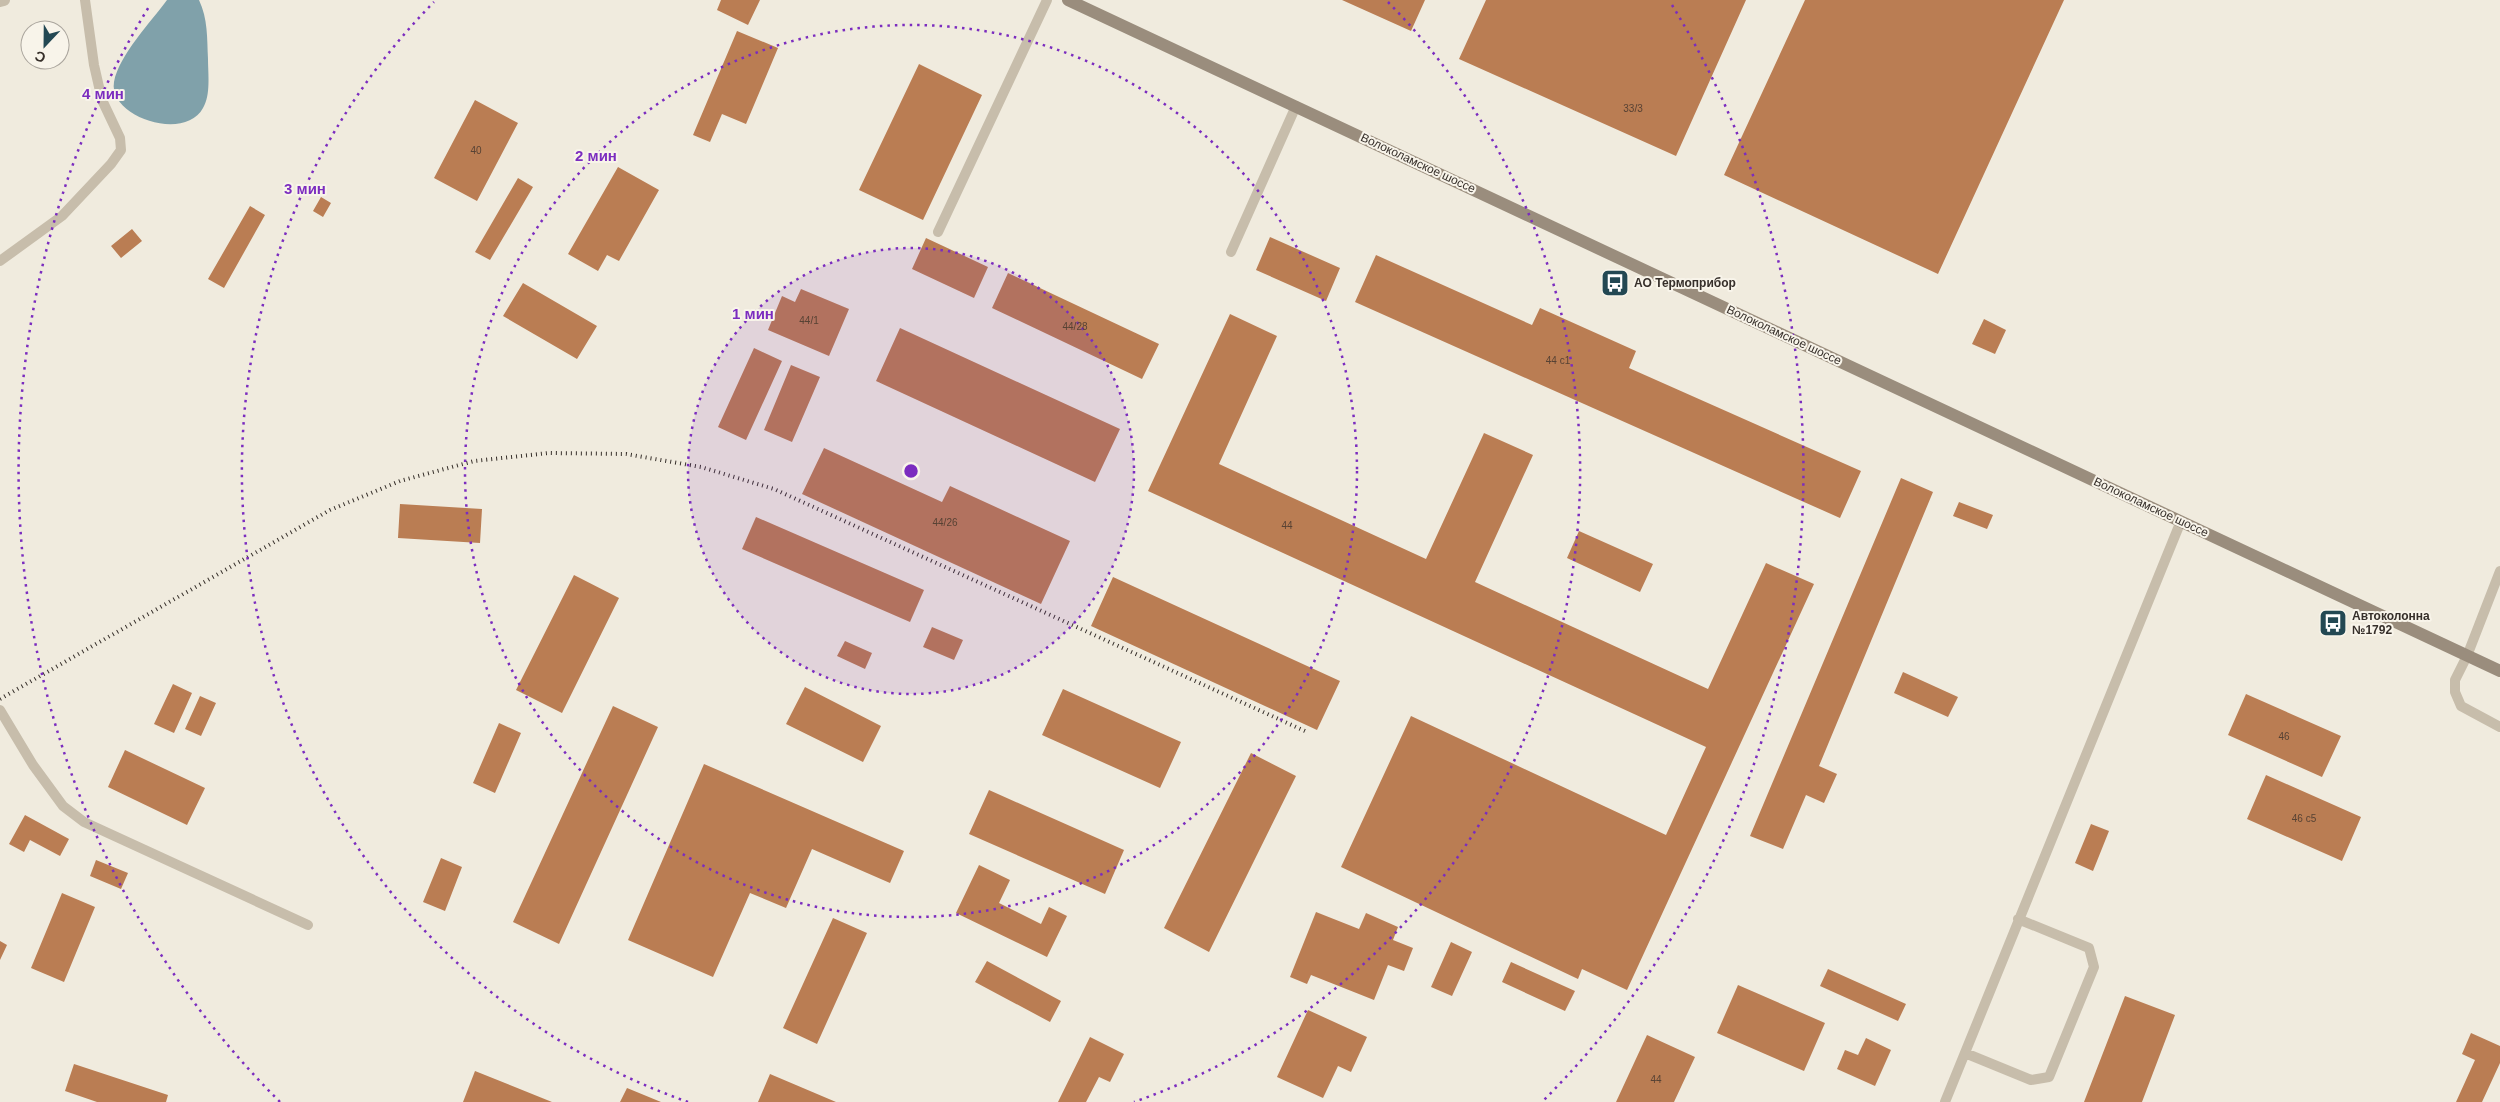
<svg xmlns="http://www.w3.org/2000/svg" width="2500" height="1102" font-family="Arial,sans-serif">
  <rect width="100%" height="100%" fill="#f0ebde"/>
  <path fill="#80a1aa" d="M167,0H199C208,19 207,38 208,59C208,74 211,95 203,108C185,142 108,117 114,82C119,55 151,22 167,0Z"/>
  <path fill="#ba7d53" d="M721,0H760L748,25L717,10Z
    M1342,0H1425L1411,31Z
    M1486,0H1746L1676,156L1459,59Z
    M1805,0H2064L1938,274L1724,175Z
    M737,31L778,48L746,124L722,114L710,142L693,135Z
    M919,64L982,95L923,220L859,190Z
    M475,100L518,123L477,201L434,178Z
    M618,167L659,190L619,261L607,255L598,271L568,254Z
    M518,178L533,187L490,260L475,252Z
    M321,197L331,203L323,217L313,211Z
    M250,206L265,215L224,288L208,279Z
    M132,229L142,241L121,258L111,246Z
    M1270,237L1340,268L1326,301L1256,270Z
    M926,238L988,267L974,298L912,269Z
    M1376,255L1532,325L1540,308L1636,351L1629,368L1861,471L1840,518L1355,302Z
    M1008,273L1159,344L1142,379L992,308Z
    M523,283L597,326L577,359L503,316Z
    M801,289L849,309L829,356L768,330L782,296L795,302Z
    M1230,314L1277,336L1219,464L1426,559L1484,433L1533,455L1475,582L1708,689L1766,563L1814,584L1627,990L1582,969L1578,979L1341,867L1411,716L1666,835L1706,747L1148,491Z
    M1984,319L2006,330L1995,354L1972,344Z
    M900,328L1120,429L1095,482L876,381Z
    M754,348L782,361L746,440L718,427Z
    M791,365L820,377L792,442L764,430Z
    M824,448L942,502L950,486L1070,541L1041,604L802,494Z
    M1901,478L1933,492L1819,766L1837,774L1824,803L1806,795L1783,849L1750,836Z
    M1959,502L1993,515L1987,529L1953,516Z
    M400,504L482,509L480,543L398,538Z
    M756,517L924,590L910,622L742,549Z
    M1579,531L1653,564L1640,592L1567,558Z
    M574,575L619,598L562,713L516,690Z
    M1113,577L1340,681L1317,730L1091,626Z
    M932,627L963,640L954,660L923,647Z
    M845,641L872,653L865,669L837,656Z
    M1903,672L1958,697L1948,717L1894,693Z
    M173,684L192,693L174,733L154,724Z
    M805,687L881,726L863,762L786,724Z
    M1063,689L1181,742L1160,788L1042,735Z
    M2246,694L2341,736L2322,777L2228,735Z
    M200,696L216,703L201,736L185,729Z
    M613,706L658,727L559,944L513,922Z
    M499,723L521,733L495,793L473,783Z
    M125,750L205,788L187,825L108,787Z
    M1251,753L1296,776L1209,952L1164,928Z
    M704,764L904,851L890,883L812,849L786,908L750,893L713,977L628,940Z
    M2266,775L2361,817L2342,861L2247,819Z
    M989,790L1124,850L1105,894L969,834Z
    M25,815L69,839L60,856L30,840L24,852L9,844Z
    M2091,824L2109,831L2093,871L2075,863Z
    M441,858L462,867L445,911L423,902Z
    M96,860L128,873L121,889L90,876Z
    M979,865L1010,880L999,903L1041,924L1049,907L1067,916L1047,957L956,913Z
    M62,893L95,907L64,982L31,968Z
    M1316,912L1359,929L1366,913L1398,927L1393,940L1413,948L1404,971L1388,965L1374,1000L1311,975L1307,984L1290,977Z
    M833,918L867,933L817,1044L783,1028Z
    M0,941L7,945L0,960Z
    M1451,942L1472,952L1452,996L1431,987Z
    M987,961L1061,1001L1050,1022L975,982Z
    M1511,962L1575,991L1565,1011L1502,982Z
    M1828,969L1906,1004L1898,1021L1820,986Z
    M1738,985L1825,1023L1804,1071L1717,1033Z
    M2125,996L2175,1015L2142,1102H2084Z
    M1308,1010L1367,1037L1351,1072L1338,1066L1323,1098L1277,1077Z
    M2471,1033L2500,1046V1063L2482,1102H2456L2475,1060L2462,1054Z
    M1647,1035L1695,1057L1674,1102H1616Z
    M1090,1037L1124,1054L1110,1082L1099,1077L1086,1102H1058Z
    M1866,1038L1891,1050L1875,1086L1837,1069L1845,1050L1858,1055Z
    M74,1064L168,1095L166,1102H97L65,1091Z
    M475,1071L552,1102H463Z
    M770,1074L836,1102H758Z
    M627,1088L661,1102H620Z"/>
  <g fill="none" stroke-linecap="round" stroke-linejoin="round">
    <path stroke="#c7bdab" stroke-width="10" d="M938,232L1047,0
      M1231,252L1296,106
      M0,261L62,216L111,164L121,150L120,138L102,100L94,65L85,0
      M2500,571L2467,656L2455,680V692L2461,706L2500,727
      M0,710L33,765L63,806L84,822L308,925
      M1965,1053L2031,1080L2049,1077L2094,967L2089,948L2018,919
      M1945,1102L2181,521"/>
    <path stroke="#c7bdab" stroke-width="12" d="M0,1L4,0"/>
    <path stroke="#9a8d7d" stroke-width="12" d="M1068,0L2500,671"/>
    <path stroke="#362f2a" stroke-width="4" stroke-dasharray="1 4" stroke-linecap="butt" d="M0,699L330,510L400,481L474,461L549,453L626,454L701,467L774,489L1307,732"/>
  </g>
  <circle cx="911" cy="471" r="223" fill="#7b2cbf" fill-opacity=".12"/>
  <g fill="none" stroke="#7b2cbf" stroke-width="2.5" stroke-dasharray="2.5 5">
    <circle cx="911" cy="471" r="223"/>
    <circle cx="911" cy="471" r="446"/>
    <path d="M688 1102A669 669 0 0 1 434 2M1388 2A669 669 0 0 1 1134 1102"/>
    <path d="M280 1102A892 892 0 0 1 150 5M1672 5A892 892 0 0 1 1542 1102"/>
  </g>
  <defs>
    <symbol id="bus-square" viewBox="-11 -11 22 22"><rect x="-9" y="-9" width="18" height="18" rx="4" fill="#234853" stroke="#f8f4ea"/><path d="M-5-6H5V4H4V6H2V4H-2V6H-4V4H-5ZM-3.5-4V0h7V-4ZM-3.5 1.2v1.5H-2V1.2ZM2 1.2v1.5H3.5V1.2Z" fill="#fff"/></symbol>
  </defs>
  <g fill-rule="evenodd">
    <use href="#bus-square" x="1599" y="267" width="32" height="32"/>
    <use href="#bus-square" x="2317" y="607" width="32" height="32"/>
  </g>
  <g text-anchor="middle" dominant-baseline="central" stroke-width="4" stroke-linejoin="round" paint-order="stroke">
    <g font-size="10" fill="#574234">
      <text x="1633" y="108">33/3</text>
      <text x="476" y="150">40</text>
      <text x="809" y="320">44/1</text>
      <text x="1075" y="326">44/28</text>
      <text x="1558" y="360">44 с1</text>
      <text x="945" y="522">44/26</text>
      <text x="1287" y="525">44</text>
      <text x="2284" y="736">46</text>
      <text x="2304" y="818">46 с5</text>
      <text x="1656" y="1079">44</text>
    </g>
    <g font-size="12" fill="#362f2a" stroke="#f8f4ea">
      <text transform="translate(1418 163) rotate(25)">Волоколамское шоссе</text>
      <text transform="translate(1784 335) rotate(25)">Волоколамское шоссе</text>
      <text transform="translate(2151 507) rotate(25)">Волоколамское шоссе</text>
    </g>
    <g font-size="12" font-weight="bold" fill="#362f2a" stroke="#f8f4ea" text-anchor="start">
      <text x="1634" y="283">АО Термоприбор</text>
      <text x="2352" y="616">Автоколонна<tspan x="2352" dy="14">№1792</tspan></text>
    </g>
  </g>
  <circle cx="911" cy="471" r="8" fill="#7b2cbf" stroke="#f8f4ea" stroke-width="2.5"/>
  <g font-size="15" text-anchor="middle" font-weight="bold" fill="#7b2cbf" stroke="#f8f4ea" stroke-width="4" stroke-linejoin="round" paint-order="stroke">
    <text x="103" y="99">4 мин</text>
    <text x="596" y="161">2 мин</text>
    <text x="305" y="194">3 мин</text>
    <text x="753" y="319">1 мин</text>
  </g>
  <g transform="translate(45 45) rotate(202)"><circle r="24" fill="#f8f4ea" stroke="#aaa59d"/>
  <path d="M0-4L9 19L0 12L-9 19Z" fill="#234853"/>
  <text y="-8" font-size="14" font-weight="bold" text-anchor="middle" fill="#362f2a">С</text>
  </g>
</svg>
